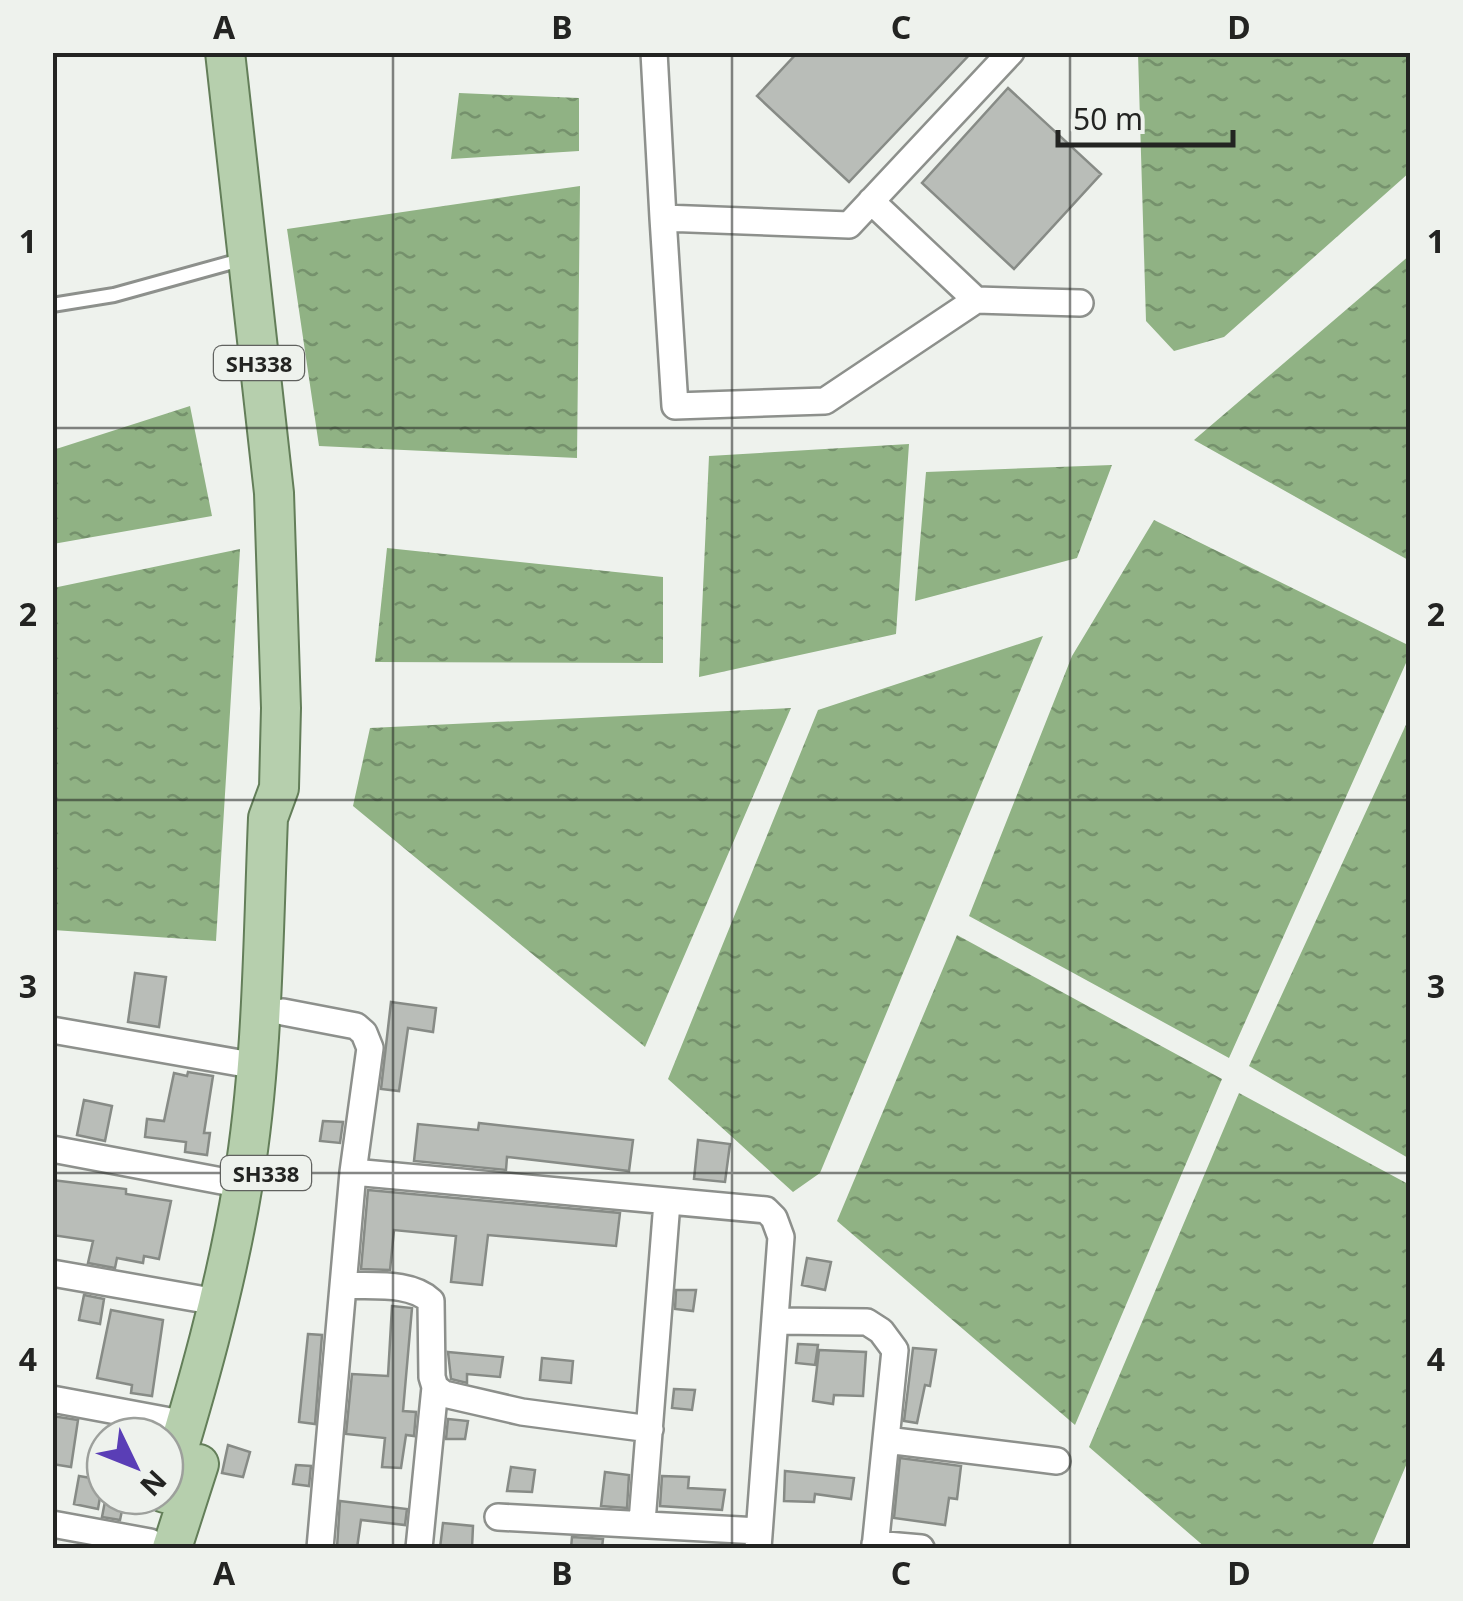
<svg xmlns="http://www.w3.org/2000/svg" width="1463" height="1601" font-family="'Noto Sans',sans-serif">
  <defs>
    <pattern id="water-ripples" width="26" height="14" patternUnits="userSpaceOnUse" patternTransform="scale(2.5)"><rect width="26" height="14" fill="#90b284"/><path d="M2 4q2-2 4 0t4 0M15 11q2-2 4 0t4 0" fill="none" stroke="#75916c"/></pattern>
  </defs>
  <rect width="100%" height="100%" fill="#eef2ed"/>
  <path fill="url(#water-ripples)" d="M1138,53H1410V172L1224,337L1174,351L1146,321Z
    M459,93L579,98V151L451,159Z
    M580,186L577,458L319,446L287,229Z
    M1410,255V561L1194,440Z
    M190,406L212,516L53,544V450Z
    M909,444L896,634L699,677L709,456Z
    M1112,465L1077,558L915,601L926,472Z
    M1154,520L1410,646V654L1229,1058L969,916L1072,656Z
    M387,548L663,577V663L375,662Z
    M240,549L216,941L53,930V588Z
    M1043,636L820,1173L793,1192L668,1079L818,710Z
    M791,708L645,1047L353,806L370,728Z
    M1410,716V1159L1249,1066Z
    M957,935L1222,1079L1075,1425L837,1221Z
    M1239,1093L1410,1185V1456L1371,1548H1206L1089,1447Z"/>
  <path fill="#b9bdb8" stroke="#878b86" stroke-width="2.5" d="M798,52H972L849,182L757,96Z
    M1008,88L1101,174L1014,269L922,183Z
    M135,973L166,977L159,1027L128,1022Z
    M391,1002L436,1008L433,1032L408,1028L399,1091L381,1089Z
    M188,1072L213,1076L204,1133H210L207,1155L185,1152L186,1142L145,1137L147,1119L164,1121L174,1073L187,1076Z
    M84,1100L112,1106L105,1141L77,1135Z
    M323,1121L343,1122L340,1143L320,1141Z
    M479,1123L633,1140L629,1171L507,1157L506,1170L414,1161L418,1124L478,1130Z
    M698,1140L730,1144L725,1182L694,1179Z
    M52,1180L126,1189V1194L171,1201L159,1259L144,1256L143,1263L117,1258L115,1268L88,1263L93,1241L52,1235Z
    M368,1190L620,1213L616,1246L488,1235L482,1285L451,1282L456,1236L394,1230L390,1270L361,1269Z
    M807,1258L831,1262L825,1290L802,1285Z
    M676,1290H696L693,1311L675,1309Z
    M84,1295L104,1299L100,1324L79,1320Z
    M392,1306L412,1308L403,1411L416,1412L414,1436L406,1435L401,1468L382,1467L385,1438L346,1434L352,1374L388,1376Z
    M111,1310L163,1320L152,1396L131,1393L132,1385L97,1378Z
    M308,1334L322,1335L315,1424L299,1422Z
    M798,1344L818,1345L815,1365L796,1363Z
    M913,1348L936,1350L930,1386L925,1385L917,1423L904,1421Z
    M819,1350L866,1352L863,1396L834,1395L833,1404L813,1401Z
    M448,1352L503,1357L500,1377L467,1374V1383L451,1379Z
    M542,1358L573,1361L571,1383L540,1380Z
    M674,1389L695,1390L692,1410L672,1408Z
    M52,1416L78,1420L71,1467L52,1464Z
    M448,1419L468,1421L465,1439H446Z
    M228,1445L250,1452L243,1477L222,1473Z
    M900,1458L961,1466L957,1499L949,1498L945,1525L894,1518Z
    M296,1465L311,1466L309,1486L293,1484Z
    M511,1467L535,1470L532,1492L507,1491Z
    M785,1471L854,1478L851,1499L815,1494L814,1502L784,1501Z
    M605,1472L629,1475L627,1508L601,1506Z
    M79,1476L103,1480L98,1509L74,1504Z
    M662,1476L689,1477L688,1488L725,1490L722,1510L660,1506Z
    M106,1496H125L120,1520L102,1517Z
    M340,1501L407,1509L405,1525L361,1520L357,1548H337Z
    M443,1523L473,1526L472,1548H440Z
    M572,1537L603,1539L602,1548H571Z"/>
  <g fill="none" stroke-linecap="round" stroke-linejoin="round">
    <defs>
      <path id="service" d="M52,305L114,295L244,259"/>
      <path id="minor" d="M654,52L663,218L849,225L1011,52
        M871,201L976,300L1080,303
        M663,218L675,406L825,401L976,300
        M283,1012L356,1026L364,1033L370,1048L353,1172L320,1548
        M52,1030L257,1066
        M52,1149L243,1185
        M353,1172L766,1210L774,1218L781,1237L758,1548
        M52,1273L217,1302
        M344,1285C371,1287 410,1281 431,1301L432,1377L435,1387L444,1394L522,1412L650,1429
        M776,1321L867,1322L881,1331L895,1350L875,1548
        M52,1399L186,1424
        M886,1440L1057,1461
        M498,1517L759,1531
        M642,1522L667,1202
        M52,1524L150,1542
        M875,1544L921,1548
        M419,1548L435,1387"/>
      <path id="primary" d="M165,1493C196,1392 226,1287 243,1183C263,1063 263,939 268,818L279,788L281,708L274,493L225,52
        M172,1548L199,1464"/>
    </defs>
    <use href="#service" stroke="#8d908c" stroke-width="18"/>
    <use href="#minor" stroke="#8d908c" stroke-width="30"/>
    <use href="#primary" stroke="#637e59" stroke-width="42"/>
    <use href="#service" stroke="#fff" stroke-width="12"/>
    <use href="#minor" stroke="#fff" stroke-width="25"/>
    <use href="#primary" stroke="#b6cfad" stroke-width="38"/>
  </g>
  <path fill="none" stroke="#232422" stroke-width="2.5" stroke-opacity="0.55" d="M393,52V1548M732,52V1548M1070,52V1548M52,428H1410M52,800H1410M52,1173H1410"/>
  <g text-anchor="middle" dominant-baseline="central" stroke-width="8" stroke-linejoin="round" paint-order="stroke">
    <g fill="#eef2ed" stroke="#60625f" stroke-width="2.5">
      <rect x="214" y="346" width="90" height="34" rx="8"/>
      <rect x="221" y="1156" width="90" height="34" rx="8"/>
    </g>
    <g font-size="22" font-weight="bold" fill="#232422">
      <text x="259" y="363">SH338</text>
      <text x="266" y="1173">SH338</text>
    </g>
  </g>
  <rect width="1463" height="1601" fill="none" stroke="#eef2ed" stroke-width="110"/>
  <g transform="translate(135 1466) rotate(133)"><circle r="48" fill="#eef2ed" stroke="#9da09c" stroke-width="2.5"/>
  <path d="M0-8L18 38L0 25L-18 38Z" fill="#5a3eb6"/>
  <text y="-15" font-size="28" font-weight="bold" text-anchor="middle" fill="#232422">N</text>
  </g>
  <path d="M1058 130v15h175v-15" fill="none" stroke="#232422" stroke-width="5"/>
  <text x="1073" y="130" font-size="30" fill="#232422" stroke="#eef2ed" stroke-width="8" paint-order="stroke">50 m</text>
  <rect x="55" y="55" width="1353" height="1491" fill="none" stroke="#232422" stroke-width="4"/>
  <g font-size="32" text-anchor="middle" font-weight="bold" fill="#232422">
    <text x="224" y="39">A</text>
    <text x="562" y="39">B</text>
    <text x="901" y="39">C</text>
    <text x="1239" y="39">D</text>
    <text x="28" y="253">1</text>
    <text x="1436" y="253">1</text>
    <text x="28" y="626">2</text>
    <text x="1436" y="626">2</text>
    <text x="28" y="998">3</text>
    <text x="1436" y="998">3</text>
    <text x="28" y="1371">4</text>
    <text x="1436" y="1371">4</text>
    <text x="224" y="1585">A</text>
    <text x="562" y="1585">B</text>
    <text x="901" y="1585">C</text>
    <text x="1239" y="1585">D</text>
  </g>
</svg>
